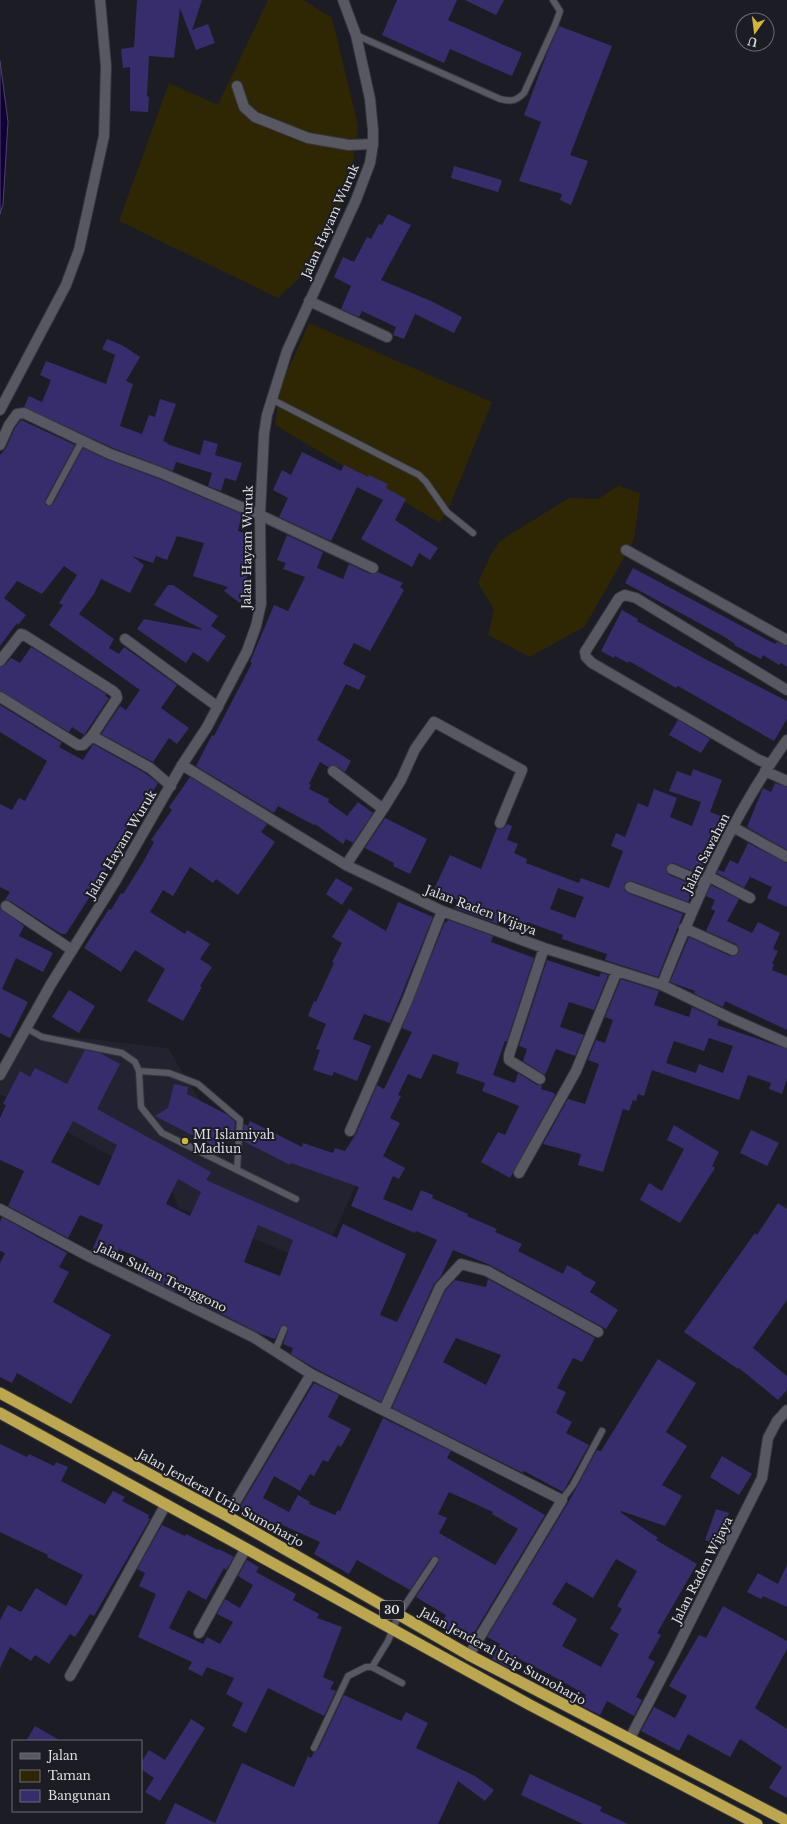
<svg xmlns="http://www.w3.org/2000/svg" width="787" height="1824" font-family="'Libre Baskerville',serif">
  <rect width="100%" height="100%" fill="#1c1c25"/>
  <path fill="#222231" d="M22,1031L168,1048L203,1106L264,1133L309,1149L358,1180L319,1266L179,1208L172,1191L0,1094V1070Z"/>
  <path fill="#2f2704" d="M268,0H303L332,18L358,126L350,184L315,263L278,298L119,221L169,83L218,105Z
    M309,323L492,402L450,505L440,523L275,425L281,386Z
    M618,486L640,493L634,540L585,626L530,657L488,635L494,609L478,583L491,554L500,541L569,498L598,499Z"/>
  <path fill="#100037" stroke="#4e436b" d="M0,61L8,122L3,204L0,214Z"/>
  <path fill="#372d6c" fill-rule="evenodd" d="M137,0H202L192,30L208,24L215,43L196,50L180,8L174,58L149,56L147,96L149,97L148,112L130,111V67L123,68L121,49L134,47Z
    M397,0H457L448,20L522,53L512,76L450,49L444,63L382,35Z
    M465,0H504L496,15Z
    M559,26L612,46L570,155L588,161L571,205L560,200L562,194L519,181L541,122L524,115L546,56Z
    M454,166L502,180L498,192L451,178Z
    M388,214L411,225L381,280L431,301L462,317L454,333L415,314L404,339L393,335L396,327L362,311L359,317L341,309L351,286L334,277L343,257L354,262L367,237L371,239L379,224L382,225Z
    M107,339L122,345L140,357L126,381L133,384L120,426L142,434L149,415L155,417L160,399L176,404L163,441L168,443L167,444L200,455L204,440L218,444L215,455L242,463L236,481L225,478L221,491L208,486L212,473L176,462L173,471L113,448L24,407L29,396L42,402L51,380L40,375L46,361L106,384L115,355L102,349Z
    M21,420L75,445L45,500V504L47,506L53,504L83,448L108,460L157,478L242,514L238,531L251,535L245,559L252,561L243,589L248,592L240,603L224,591L228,587L193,576L204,543L177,536L167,560L156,556L153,563L132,556L144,565L130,593L101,579L94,594L79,614L114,639L109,648L119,654L124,647L177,685L161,708L189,728L177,744L169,738L153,762L101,734L120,706L126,710L140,690L49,625L63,605L59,603L77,575L64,566L42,594L17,581L4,598L26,615L18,625L17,623L0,646V455L6,448L15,428Z
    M302,452L341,471L344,465L368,477L369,475L388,484L386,488L406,499L395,520L438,548L430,560L419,553L412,567L361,539L383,500L357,487L331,541L279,517L288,498L273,490L282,470L291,475Z
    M287,535L323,552L317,568L343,579L349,564L370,574L378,572L403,583L400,587L404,590L370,651L354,643L343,664L366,676L359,690L346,684L317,740L351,761L345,772L334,765L328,767L320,762L309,784L311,785L309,789L329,799L328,802L347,816L358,802L373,813L353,843L346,839L343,844L315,824L314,825L278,806L274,813L196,766L212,735L214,736L252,663L250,662L274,605L288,611L305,577L283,569L286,563L277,560Z
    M633,568L775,644L777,642L787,646V667L781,663L779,665L763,655L761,659L734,645L735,644L723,636L625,583Z
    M168,585H173L218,616L211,626L226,636L208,662L193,652L186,663L137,629L144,619L202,630V629L154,605Z
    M622,610L638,619L637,621L707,660L787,701V719L774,741L678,686L676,688L629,661L628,663L615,656L614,658L601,651Z
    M31,647L106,694L105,696L109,698L84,735L72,727L69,732L0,691V667L5,665L11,658L20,663Z
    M0,705L62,743L59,747L83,760L93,744L145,773L158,783L135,821L132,819L105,870L106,871L66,934H61L10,901L5,900L10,892L0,887V804L12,810L19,798L25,801L47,761L0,732Z
    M678,720L710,739L701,753L669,735Z
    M693,769L722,780L710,812L721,816L702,864L706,866L702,875L674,863L668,864L666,869L669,875L696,886L695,891L693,890L688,902L632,881L626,882L624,885L625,891L628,893L683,914L658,977L605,960L607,954L562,939L563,935L527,922L524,930L499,921L498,924L454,908L458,900L434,889L450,855L481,869L497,828H504L507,824L512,826L507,840L518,844L514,853L527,859L526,863L579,883L581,878L609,888L623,851L611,846L616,833L625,837L638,803L648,807L654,789L677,798L670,817L692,826L701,802L669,791L677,771L691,776ZM558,888L584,897L575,918L550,909Z
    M190,777L267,824L261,832L275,842L238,895L216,879L213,883L190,867L173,896L163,890L150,912L185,934L187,930L210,944L200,959L212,967L200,986L202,987L183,1021L147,1001L165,969L135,950L121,972L84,948L109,909L111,910L121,893L123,894L142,864L154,842L151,840L172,810L169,807Z
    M775,783L787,787V850L747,827L763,788L771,792Z
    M385,818L427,839L410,874L393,866L394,863L365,848Z
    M748,843L787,863V907L767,898L772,887L750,877L744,888L717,873L718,870L724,872L730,860L738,864Z
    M336,878L353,888L342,905L326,894Z
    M711,885L739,899L727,921L752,933L758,922L780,933L773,949L778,951L772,964H774L772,970L787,976V1030L725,1001L723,1007L697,995L694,993L695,991L670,982L689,937L730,956L736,955L739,952V949L736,944L706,931L715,911L711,909L715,900L706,896Z
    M398,902L433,917L390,1023L364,1014L353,1039L371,1046L357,1081L334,1072L332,1076L313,1070L320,1050L316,1049L326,1024L308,1016L314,1001L316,1002L334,963L332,962L342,943L332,937L349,909L386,931Z
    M0,908L24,926L19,936L53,953L43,972L16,958L2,989L28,1002L10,1038L0,1033Z
    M448,920L493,936L491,942L534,958L507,1041H505L493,1075L515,1083L518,1073L537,1085H542L541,1089L554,1093L555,1095L510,1178L481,1162L498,1132L505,1135L519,1106L482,1091L485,1083L456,1073L459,1063L433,1054L421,1079L408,1074L398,1095L401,1096L390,1118L400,1123L383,1156L405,1168L399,1179L393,1176L383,1199L412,1211L421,1190L433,1195L432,1198L468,1214L467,1216L497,1229L495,1232L522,1244L518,1251L563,1274L567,1265L582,1273L581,1274L596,1282L590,1292L618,1310L606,1329L490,1265L453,1250L441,1276L434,1284L381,1402L316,1369L291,1354L293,1348L283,1344L288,1330L286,1325L281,1326L275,1339L261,1334L200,1303L201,1300L176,1289L175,1292L138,1274L144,1260L119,1249L113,1261L92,1250L103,1225L80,1215L68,1238L8,1206L24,1171L0,1160V1118L6,1105L3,1104L20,1071L30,1077L35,1068L67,1084L85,1050L100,1053L120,1064L97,1109L211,1172L206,1180L337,1238L343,1224L406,1254L380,1315L397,1322L437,1240L416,1231L415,1233L351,1206L359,1187L291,1163L290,1165L243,1141L244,1124L248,1126L250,1121L302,1147L303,1143L333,1153L335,1148L345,1151L356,1134L377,1085L384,1089L412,1032L402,1028L445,922H447ZM73,1121L117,1145L99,1186L51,1162ZM178,1179L201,1192L190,1216L166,1204ZM258,1225L293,1240L280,1276L244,1262Z
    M547,960L599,977L601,973L608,975L594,1010L569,1002L560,1027L584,1035L575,1056L556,1049L545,1075L523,1061L527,1049L519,1046Z
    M621,979L659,991L654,1005L689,1017L692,1007L719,1020L717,1025L787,1049V1079L782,1094L769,1089L771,1083L748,1075L739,1100L652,1070L644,1096L638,1094L636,1101L633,1100L629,1111L623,1109L603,1172L578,1165L581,1154L543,1144L568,1099L585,1104L599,1064L588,1060L596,1040L605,1043L613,1020L605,1017ZM709,1038L733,1046L723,1073L699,1064L696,1073L666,1063L674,1041L704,1051Z
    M69,990L95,1006L79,1033L52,1017Z
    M174,1084L188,1087L187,1094L228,1115L235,1122L234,1137L229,1134L221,1150L155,1116L168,1108Z
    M674,1125L719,1152L712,1166L715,1168L680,1223L640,1200L649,1183L662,1191L684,1149L667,1140Z
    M751,1130L779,1143L767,1166L740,1153Z
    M778,1203L787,1209V1300L753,1348L787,1376V1390L778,1400L739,1368L738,1369L684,1332L755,1233L757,1235Z
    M2,1217L67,1253L59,1267L69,1272L53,1302L111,1335L71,1404L17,1373L12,1383L0,1377V1263L5,1253L0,1251V1222Z
    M488,1279L595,1338L582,1362L573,1358L557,1388L566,1392L556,1413L572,1422L566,1433L589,1445L563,1492L524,1471L523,1473L392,1408L445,1291L455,1280L486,1287ZM456,1338L501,1355L486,1385L443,1362Z
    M658,1359L696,1383L666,1432L687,1446L662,1485L682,1496L665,1526L621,1511L620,1512L658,1538L656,1540L697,1564L657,1633L661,1635L648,1658L655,1662L636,1697L642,1700L634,1716L607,1701L600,1715L580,1705L586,1695L549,1674L515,1657L509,1668L492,1659L500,1644L487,1637L568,1503L597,1450L601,1451ZM616,1559L637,1571L617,1606L622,1609L610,1629L619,1634L601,1667L562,1646L577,1619L552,1604L566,1582L593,1598Z
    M314,1383L339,1395L328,1417L351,1429L341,1447L338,1445L328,1462L323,1460L314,1476L310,1474L300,1491L274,1476L263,1498L289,1512L298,1495L310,1502L309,1504L335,1515L338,1510L340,1511L383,1418L451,1451L447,1458L545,1515L468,1643L439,1627L446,1615L416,1597L439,1562V1558L437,1556L431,1558L410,1590L357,1560L349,1574L314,1554L320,1542L280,1524L277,1529L240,1507ZM449,1492L493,1512L492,1514L518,1529L495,1565L439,1533L447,1518L438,1514Z
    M0,1444L27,1457L29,1454L54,1466L56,1462L68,1467L61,1481L105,1504L113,1491L125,1497L122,1501L149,1515L148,1518L150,1519L94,1616L90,1614L75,1637L70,1634L49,1664L35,1655L31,1661L10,1647L0,1668V1620L8,1605L21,1612L36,1588L66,1606L83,1575L47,1557L48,1555L0,1532Z
    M722,1456L752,1474L739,1495L710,1477Z
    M716,1509L729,1513L717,1545L705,1540Z
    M162,1525L185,1536L186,1534L218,1550L219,1549L234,1557L226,1570L224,1568L206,1600L188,1590L169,1628L203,1644L207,1637L220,1644L233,1622L217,1614L225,1599L240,1608L253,1585L238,1576L247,1560L259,1567L256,1572L296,1594L293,1600L319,1614L317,1618L342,1627L323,1677L334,1682L330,1689L336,1691L324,1716L268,1688L246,1733L232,1726L243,1703L226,1694L234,1678L207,1667L202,1676L188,1669L192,1662L138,1637L156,1594L139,1586L145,1573L137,1569Z
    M787,1565V1607L763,1596L761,1599L747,1592L758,1573L778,1584Z
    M723,1606L787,1641V1649L755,1708L787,1729V1798L769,1788L782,1767L740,1739L730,1757L688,1734L679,1751L641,1731L654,1707L675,1718L687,1696L669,1686L699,1635L706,1638Z
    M344,1695L401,1721L406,1712L428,1723L416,1748L475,1776L494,1790L485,1801L458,1781L438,1824H165L175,1803L215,1823L242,1763L294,1787L308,1756L311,1758L314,1752L318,1750Z
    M191,1719L205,1728L160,1801L145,1792L154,1778L141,1769V1763L149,1750L165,1760Z
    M35,1726L61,1741H26Z
    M530,1774L602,1807L600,1811L628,1824H583L521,1795Z"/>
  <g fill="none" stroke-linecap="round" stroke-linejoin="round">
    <defs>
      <path id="service" d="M356,35L500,99C511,102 516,101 524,93L555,25L560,11L553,0
        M273,400L419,475L426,482L447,512L473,533
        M49,502L82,441
        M26,1028L42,1037L122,1053L135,1062L139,1071L141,1107L162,1133L296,1199
        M139,1071L169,1073L198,1084L240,1120L237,1170
        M275,1351L284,1329
        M562,1500L573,1485L602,1431
        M402,1683L372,1667L388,1641L399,1614L435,1560
        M314,1748L348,1676L366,1667H372"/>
      <path id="minor" d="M237,86L244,107L255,117L308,138L349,145L373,144
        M309,301L387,337
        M0,410L66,285L79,250L104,136L106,66L100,0
        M0,445L9,425L17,414L24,413L110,454L159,472L260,515L373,568
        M626,550L787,640
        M125,639L218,707
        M0,661L21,634L24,635L113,691L116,694L117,698L92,736L83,745H78L0,697
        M92,736L150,768L171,786
        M769,764L759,760L592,663L586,657L585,652L619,598L625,595L636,598L787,690
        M182,765L346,865L442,911L544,948L662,985L728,1017L787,1043
        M333,771L383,809L346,865
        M765,771L787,781
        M383,809L401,780L415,749L434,722L522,770L500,823
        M733,827L787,857
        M672,869L705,883
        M708,876L750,898
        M630,887L692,910
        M6,906L72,950
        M684,928L733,950
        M662,985C696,899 733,814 787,740
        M540,1079L509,1060V1055L544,948
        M350,1131L407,1001L442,911
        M519,1173L576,1071L617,971
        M0,1209L86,1255L253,1337L311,1374L562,1500L469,1655
        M384,1410L440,1287L461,1264L487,1271L598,1332
        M227,1516L311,1374
        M199,1633L246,1548
        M70,1676L107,1611L166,1504
        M630,1738L674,1654L762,1478L768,1438L777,1421L787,1410"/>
      <path id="secondary" d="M0,1075L51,984L116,880L182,765L207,727L247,651L256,626L261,604L260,515L264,434L267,415L287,351L356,200L370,163L373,144V130L370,99L356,35L343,0"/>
      <path id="trunk" d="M0,1393L227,1516L469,1655L787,1821
        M0,1413L530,1705L757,1824"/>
    </defs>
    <use href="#service" stroke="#37363d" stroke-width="8"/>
    <use href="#minor" stroke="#37363d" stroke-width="12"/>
    <use href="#secondary" stroke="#37363d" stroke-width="12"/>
    <use href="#trunk" stroke="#37363d" stroke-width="13"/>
    <use href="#service" stroke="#585863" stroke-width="6"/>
    <use href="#minor" stroke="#585863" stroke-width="10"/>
    <use href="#secondary" stroke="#585863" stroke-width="10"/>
    <use href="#trunk" stroke="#bda74e" stroke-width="11"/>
  </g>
  <circle fill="#d3b635" stroke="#1c1c25" stroke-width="1.5" cx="185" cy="1141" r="4"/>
  <g text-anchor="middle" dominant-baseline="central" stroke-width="4" stroke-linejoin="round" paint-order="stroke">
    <rect fill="#1c1c25" stroke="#a4a4ab" stroke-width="1" x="380" y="1601" width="24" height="18" rx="3"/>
    <g font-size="11" font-weight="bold" fill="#dfdfe5">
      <text x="392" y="1610">30</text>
    </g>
    <g font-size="12" fill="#dfdfe5" stroke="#1c1c25">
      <text transform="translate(330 221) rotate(-66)">Jalan Hayam Wuruk</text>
      <text transform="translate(247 547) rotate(-89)">Jalan Hayam Wuruk</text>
      <text transform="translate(121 844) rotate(-59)">Jalan Hayam Wuruk</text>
      <text transform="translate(706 853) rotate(-63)">Jalan Sawahan</text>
      <text transform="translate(481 910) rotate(21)">Jalan Raden Wijaya</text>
      <text transform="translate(162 1277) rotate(26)">Jalan Sultan Trenggono</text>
      <text transform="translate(221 1498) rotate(29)">Jalan Jenderal Urip Sumoharjo</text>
      <text transform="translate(702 1570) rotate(-63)">Jalan Raden Wijaya</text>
      <text transform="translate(503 1656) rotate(29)">Jalan Jenderal Urip Sumoharjo</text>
    </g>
    <g font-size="12" fill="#dfdfe5" stroke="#1c1c25" text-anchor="start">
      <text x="193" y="1134">MI Islamiyah<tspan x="193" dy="14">Madiun</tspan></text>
    </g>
  </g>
  <rect x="12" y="1740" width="130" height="72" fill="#1c1c25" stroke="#6a6a72"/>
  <rect x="20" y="1753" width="20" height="6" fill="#585863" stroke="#6a6a72"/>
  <text x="48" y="1760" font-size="12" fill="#dfdfe5">Jalan</text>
  <rect x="20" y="1770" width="20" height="12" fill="#2f2704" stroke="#6a6a72"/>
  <text x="48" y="1780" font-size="12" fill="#dfdfe5">Taman</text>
  <rect x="20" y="1790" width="20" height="12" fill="#372d6c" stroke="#6a6a72"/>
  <text x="48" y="1800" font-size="12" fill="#dfdfe5">Bangunan</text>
  <g transform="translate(755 32) rotate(194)"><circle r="19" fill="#1c1c25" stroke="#6a6a72"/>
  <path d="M0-3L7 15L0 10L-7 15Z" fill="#d3b635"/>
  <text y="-6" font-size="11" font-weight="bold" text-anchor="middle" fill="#dfdfe5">U</text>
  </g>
</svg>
